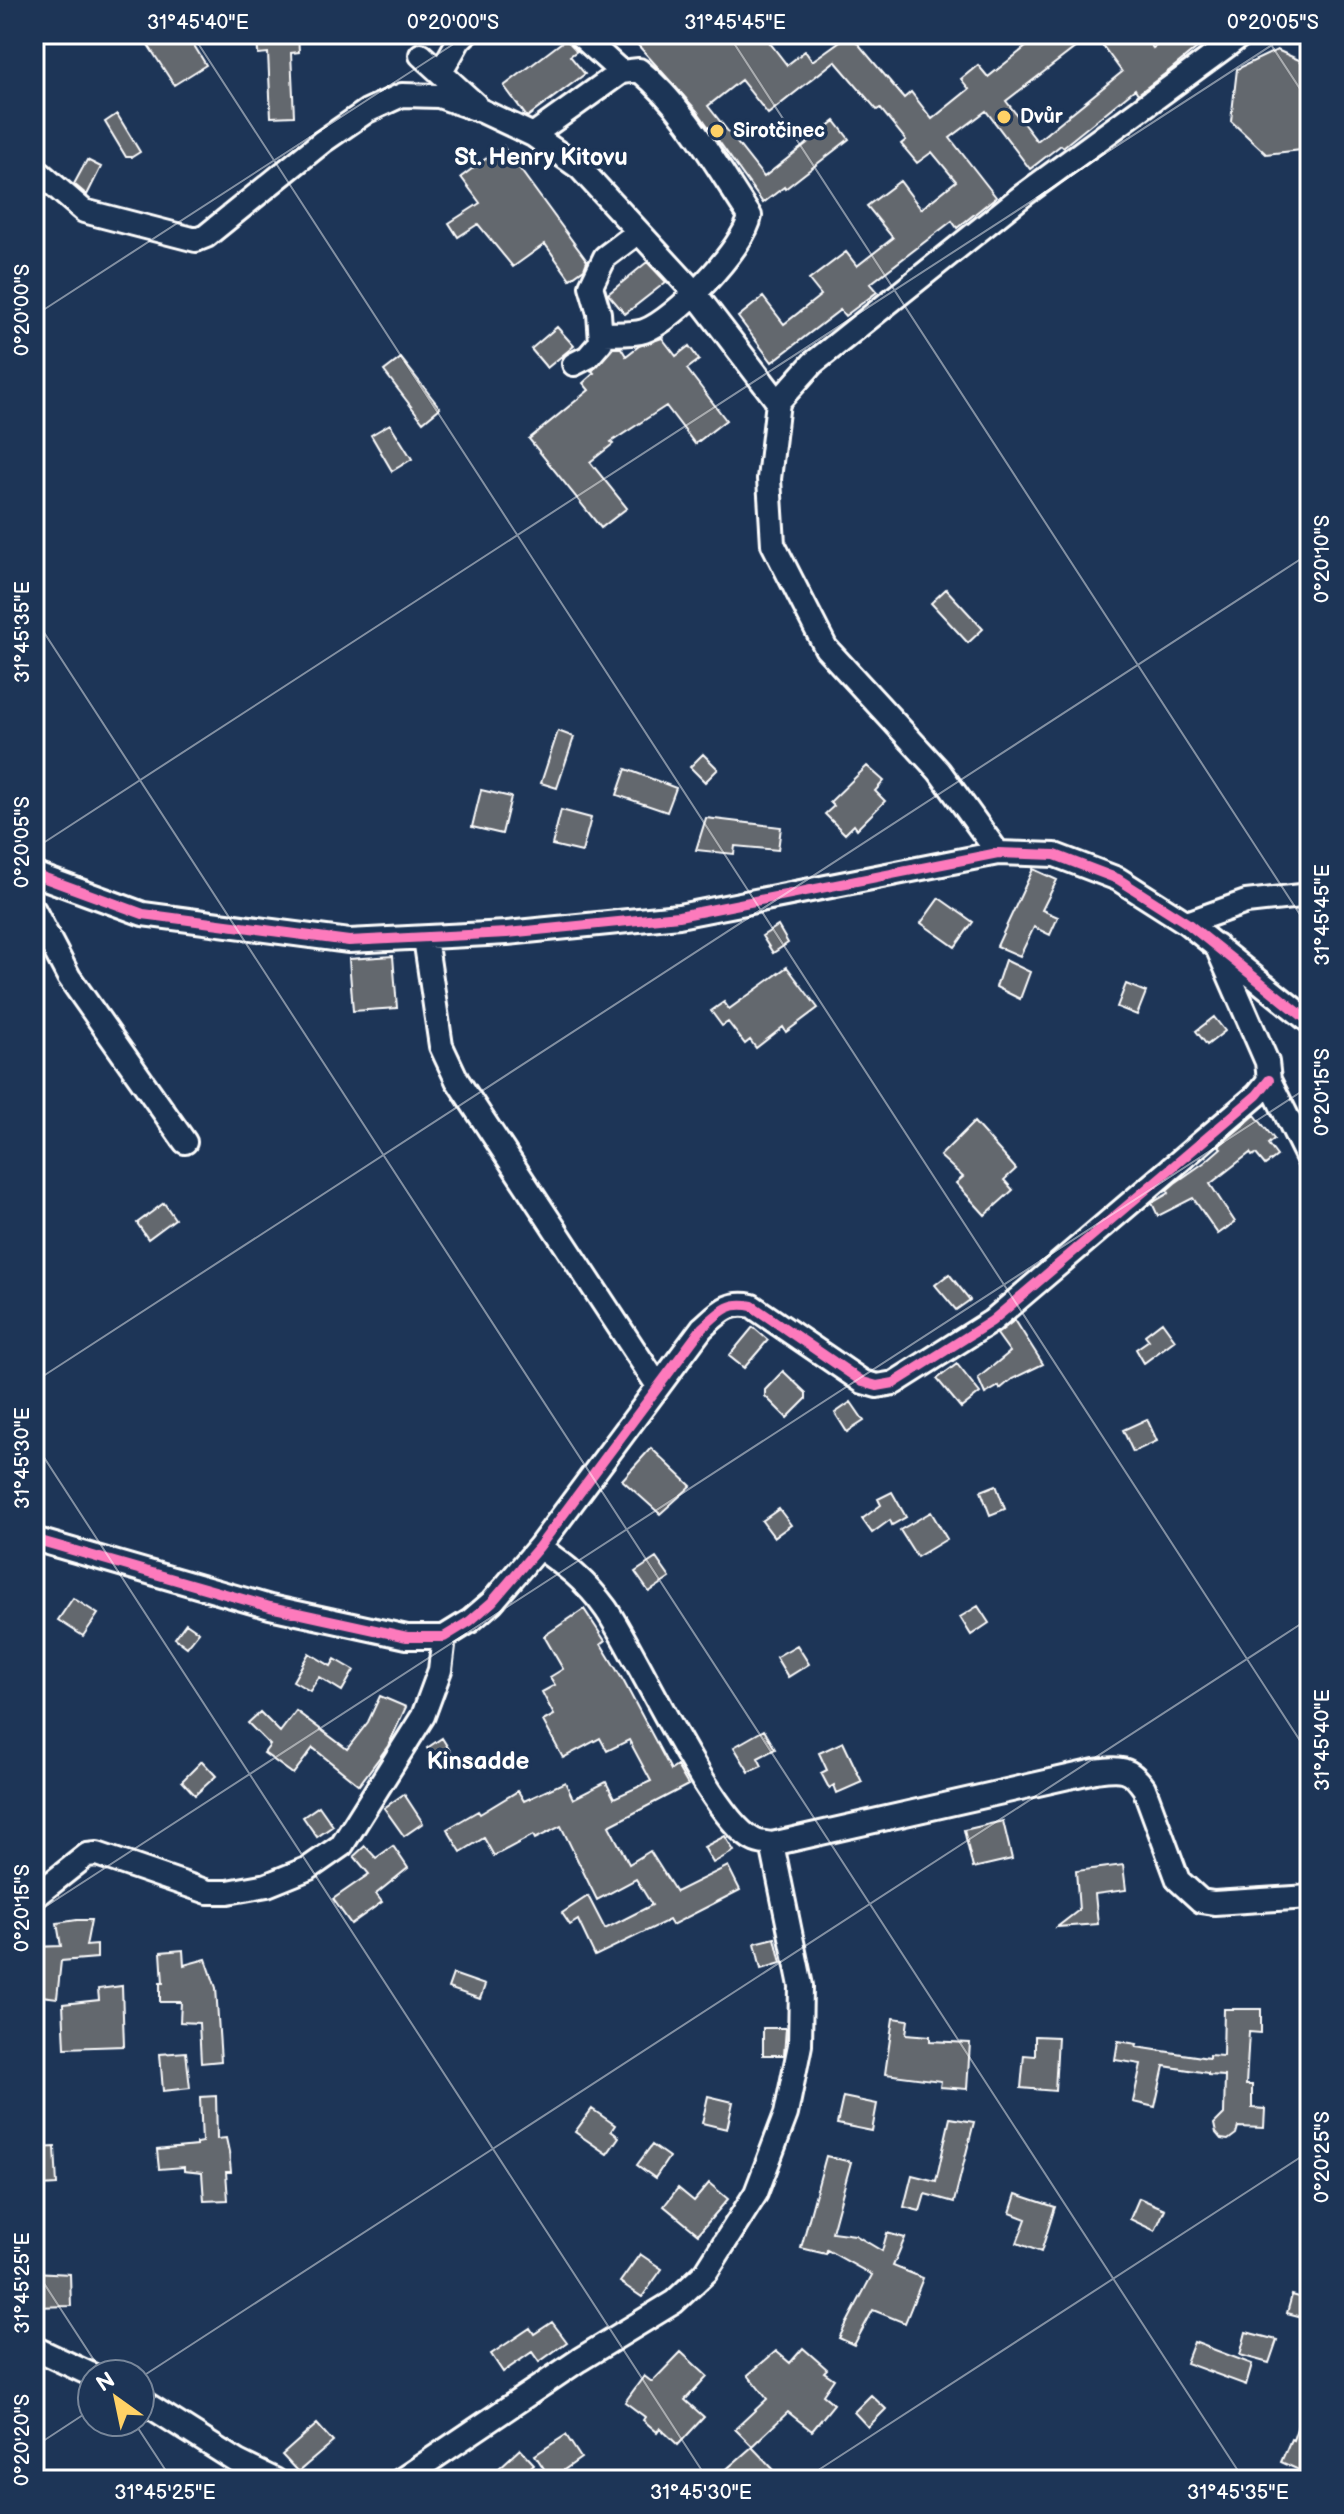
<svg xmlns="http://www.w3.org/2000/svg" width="1344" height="2514" font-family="'Balsamiq Sans',sans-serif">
  <rect width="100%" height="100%" fill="#1d3557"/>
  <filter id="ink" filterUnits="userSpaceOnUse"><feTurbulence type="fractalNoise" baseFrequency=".0125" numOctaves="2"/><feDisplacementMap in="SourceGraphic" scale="16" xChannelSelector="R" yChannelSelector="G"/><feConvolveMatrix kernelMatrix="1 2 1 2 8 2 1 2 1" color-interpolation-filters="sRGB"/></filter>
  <g filter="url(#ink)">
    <path fill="#64676e" stroke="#fff" stroke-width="2" d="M141,34H187L206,65L174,85Z
      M257,34H298L299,52L291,53L294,116L271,117L268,53L258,54Z
      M628,34H763L787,65L805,51L812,61L850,34L904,98L911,92L932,119L969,89L961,79L978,65L988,77L1042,34H1093L1006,101L1037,141L1122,72L1094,34H1142L1153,48L1171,34H1214L1170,70L1138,94L1135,89L1063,147L1061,145L1030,169L986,111L950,138L996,197L957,228L952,221L870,284L877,292L845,316L840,310L772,362L738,317L763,297L784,324L821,295L809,280L846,252L857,266L893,238L867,206L900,181L921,209L956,181L932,152L917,163L901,144L906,140L880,108L877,110L835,61L768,114L741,80L708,106L764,177L835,121L849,139L785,189L784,187L763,203L697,111Z
      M566,39L577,51L570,56L585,74L527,117L504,86Z
      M1277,50L1310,65V149L1266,154L1231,121L1237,69Z
      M117,114L140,152L132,157H126L105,122Z
      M503,146L587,261L584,269L570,279L545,244L513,267L478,224L458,237L449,223L480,203L461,177Z
      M87,160L101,167L87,195L74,184Z
      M647,262L666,282L625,314L608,294Z
      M557,327L574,346L547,368L531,349Z
      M662,338L676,356L689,346L699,360L687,369L726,420L695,444L666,406L611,442L613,444L590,462L627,508L601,528L529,439L589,390L583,383L594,373L592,371L613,348H621L626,356L639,346Z
      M401,358L440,408L423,422L384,371Z
      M390,424L412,459L392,471L371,435Z
      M946,589L983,629L968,643L931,603Z
      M558,731L574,737L557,788L541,783Z
      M703,754L718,769L705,782L690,767Z
      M867,766L884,781L875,791L885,801L857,829L854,825L845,834L825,814L834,806L830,802Z
      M626,769L676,788L667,812L617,795Z
      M481,790L511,797L502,834L472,827Z
      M561,810L591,818L582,852L552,845Z
      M706,818L781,827L778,850L735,846L734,854L696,850Z
      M1033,869L1057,880L1042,910L1058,917L1050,935L1034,927L1020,956L997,946Z
      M939,898L973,922L955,947L921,923Z
      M778,926L788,943L773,953L762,936Z
      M393,956L397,1008L353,1011L349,959Z
      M1005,960L1030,972L1020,999L996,987Z
      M787,967L818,1008L786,1032L783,1027L756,1048L750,1040L745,1044L728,1022L722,1026L711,1011L724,1002L729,1009Z
      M1126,984L1146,992L1137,1015L1117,1007Z
      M1214,1017L1225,1031L1207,1045L1196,1031Z
      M1255,1115L1274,1139L1268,1144L1277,1156L1265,1165L1256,1154L1252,1156L1250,1153L1210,1184L1235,1222L1218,1234L1193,1198L1158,1216L1152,1203L1169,1193L1167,1190L1175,1183L1205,1162L1221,1148L1219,1146Z
      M974,1122L1016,1169L1004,1180L1013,1190L985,1215L956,1183L963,1177L940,1156Z
      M164,1203L175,1219L148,1239L137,1223Z
      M949,1274L970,1300L956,1310L935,1285Z
      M1015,1320L1043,1364L1012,1379L1000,1389L999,1386L985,1394L978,1378L1010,1352L997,1334Z
      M1162,1322L1175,1340L1144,1363L1136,1349L1149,1340L1145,1335Z
      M753,1327L768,1340L744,1368L729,1356Z
      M957,1364L980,1393L961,1408L937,1379Z
      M783,1371L806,1393V1399L787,1418L765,1396V1390Z
      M851,1402L864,1421L847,1432L835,1413Z
      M1147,1419L1157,1441L1133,1452L1123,1430Z
      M651,1448L691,1486L660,1514L622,1480Z
      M996,1485L1005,1509L990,1515L981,1491Z
      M892,1492L906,1517L892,1525L890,1520L872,1533L862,1519L881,1505L878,1499Z
      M779,1509L791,1525L774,1537L762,1521Z
      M931,1512L947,1539L917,1557L900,1530Z
      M656,1558L670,1578L649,1592L635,1572Z
      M73,1598L98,1614L83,1636L58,1620Z
      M978,1606L989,1623L971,1635L960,1617Z
      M584,1609L605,1641L601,1644L624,1682L671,1770L677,1766L688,1785L609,1826L629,1864L650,1851L676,1892L728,1866L740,1890L672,1925L669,1920L595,1956L578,1920L570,1925L562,1913L588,1896L605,1929L652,1905L636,1879L597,1900L561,1826L535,1839L533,1835L494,1856L484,1838L461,1852L447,1829L478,1811L480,1814L518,1791L524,1801L565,1782L573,1799L606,1782L614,1798L651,1781L629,1740L607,1751L600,1738L563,1758L543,1721L554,1715L542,1692L555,1685L550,1677L563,1669L544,1636Z
      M186,1623L199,1632L187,1647L175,1638Z
      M797,1645L809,1664L788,1677L776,1657Z
      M309,1653L331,1666L335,1659L354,1670L342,1691L319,1677L310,1691L293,1681Z
      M380,1696L406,1707L388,1746L359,1785L313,1748L293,1774L264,1753L270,1745L248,1723L260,1712L280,1732L296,1711L347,1749L368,1722Z
      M764,1730L775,1749L758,1758L762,1766L749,1772L734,1747Z
      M442,1738L452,1754L437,1764L427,1748Z
      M843,1742L862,1782L837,1793L834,1785L829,1788L821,1773L827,1770L819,1753Z
      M202,1761L216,1776L195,1795L182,1781Z
      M404,1794L423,1823L404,1836L384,1808Z
      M319,1806L333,1826L317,1837L303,1817Z
      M1003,1821L1012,1859L973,1868L964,1830Z
      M725,1836L734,1851L713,1863L704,1847Z
      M365,1846L376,1858L393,1846L408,1868L376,1894L382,1902L351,1924L333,1899L369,1874L354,1856Z
      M1123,1865L1126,1890L1095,1894L1098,1924L1057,1927L1079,1910L1076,1871Z
      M77,1920H91L86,1946L97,1945V1958L61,1961L57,1998L34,1995V1947L61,1946L57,1923Z
      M775,1938L781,1963L761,1969L755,1943Z
      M183,1950L184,1965L206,1959L216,1988L221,2061L201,2063L199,2023L180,2022L181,2002H160V1983H163L161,1952Z
      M453,1974L485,1985L480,1999L448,1988Z
      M122,1986L124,2046L65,2048L63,2004L99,2000L98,1989Z
      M1224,2009H1261V2033L1249,2032L1246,2085H1252V2108L1265,2109L1264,2128L1238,2127L1236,2134L1228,2140L1221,2139L1216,2133L1214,2124L1224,2114L1225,2076L1208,2075V2073L1164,2066L1155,2107L1133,2102L1141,2064L1115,2060L1118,2041L1137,2044L1136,2047L1209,2058V2055L1223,2056Z
      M893,2018L908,2020L906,2034L930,2036V2041L970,2043L967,2089L940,2087L941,2081L885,2074Z
      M763,2028H786L784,2055H763Z
      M1035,2036L1058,2037L1055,2091L1021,2088L1024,2055L1035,2056Z
      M186,2052L190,2088L163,2091L160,2054Z
      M216,2096L217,2139L226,2138L229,2152L231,2172H226L228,2200L204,2201L202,2173L184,2171V2167L159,2169L157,2150L196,2146V2143L202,2142L200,2097Z
      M708,2096L733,2102L727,2129L702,2123Z
      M843,2097L877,2104L872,2131L837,2124Z
      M592,2109L615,2125L611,2131L619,2137L607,2154L575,2132Z
      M950,2118L974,2122L954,2202L925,2194L920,2211L904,2207L912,2175L936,2181Z
      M652,2145L669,2157L655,2178L637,2165Z
      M55,2147L57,2185L40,2186L38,2148Z
      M826,2156L851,2162L832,2232L855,2235L882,2251L887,2233L905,2238L893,2266L923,2278L905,2323L873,2310L854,2345L839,2338L872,2275L827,2250L826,2254L801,2248Z
      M709,2183L728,2199L698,2234L664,2206L678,2188L694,2201Z
      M1016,2194L1055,2207L1041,2252L1017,2243L1026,2219L1010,2213Z
      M1139,2198L1165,2209L1155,2231L1130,2219Z
      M640,2254L662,2269L642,2297L620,2282Z
      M34,2272L70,2274L71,2306L34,2307Z
      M1292,2295L1310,2300V2319L1287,2313Z
      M552,2322L567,2342L539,2362L532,2352L503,2372L491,2354L530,2328L534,2334Z
      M1246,2332L1277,2340L1269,2363L1240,2355Z
      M1194,2342L1252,2364L1246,2385L1186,2363Z
      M803,2348L827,2369L824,2372L834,2379L823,2395L834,2404L812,2431L788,2412L752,2446L735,2429L767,2399L748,2375L776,2351L790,2363Z
      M681,2352L707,2376L685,2400L704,2417L678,2445L660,2428L657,2432L643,2420L645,2417L625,2402L644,2376L652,2382Z
      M871,2395L886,2409L868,2427L854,2412Z
      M1307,2399H1310V2475L1281,2462L1291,2439L1293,2440Z
      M317,2424L333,2442L298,2472L282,2455Z
      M566,2435L581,2458L551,2479L535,2455Z
      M752,2447L776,2472L767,2480H714Z
      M520,2449L534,2464L518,2480H486Z"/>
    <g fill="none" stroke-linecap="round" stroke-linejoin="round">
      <defs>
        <path id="street" d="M579,34L621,72
          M421,55L475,104
          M441,72L459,40L465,34
          M533,135L621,72L639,70C685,107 717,167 750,216C745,247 674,321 644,331C632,335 614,333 601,334
          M34,168L84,211L196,240L206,236L322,142L367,111L402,95L439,96L482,111L533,135L580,168L694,292L778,402
          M574,364L588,357L601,342L599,313L591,286L605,257L637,233
          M998,853L939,771L826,648L773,544L769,479L778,402L813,363L1022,196L1243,34
          M34,874L143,914L349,941L507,933L679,916L998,853L1055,855L1118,879L1187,923L1310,1022
          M34,910L69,977L185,1142
          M1187,923L1246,902L1310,895
          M425,938L441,1046L457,1080L658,1386
          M1216,945L1267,1062L1269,1080L1310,1163
          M34,1539L270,1607L407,1637H444L470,1621L492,1602L539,1547L702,1328C720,1312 728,1301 752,1306L863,1382L877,1386L894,1383L992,1321L1257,1095L1269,1080
          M539,1547C566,1566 586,1581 606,1609C637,1654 712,1821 754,1840C759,1843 767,1843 772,1844L1095,1771C1119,1768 1129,1766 1144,1788L1178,1880L1201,1901L1214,1903L1310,1897
          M34,1897L87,1855L97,1854L208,1892H228L267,1885L309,1868L342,1845L423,1716L440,1670L444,1637
          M34,2348L92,2375
          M140,2400L238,2462L275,2480
          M401,2480L579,2360L674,2302L706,2272L756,2193L786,2114L800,2045L801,1986L772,1844"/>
      </defs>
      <use href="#street" stroke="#fff" stroke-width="28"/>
      <use href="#street" stroke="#1d3557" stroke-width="22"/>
      <defs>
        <path id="cycleway" d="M34,874L143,914L349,941L507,933L679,916L998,853L1055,855L1118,879L1187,923L1310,1022
          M34,1539L270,1607L407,1637H444L470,1621L492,1602L539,1547L702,1328C720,1312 728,1301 752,1306L863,1382L877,1386L894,1383L992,1321L1257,1095L1269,1080"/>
      </defs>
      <use href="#cycleway" stroke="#1d3557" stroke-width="15"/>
      <use href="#cycleway" stroke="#fd7abc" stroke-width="10"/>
    </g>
  </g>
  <path fill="none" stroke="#fff" stroke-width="2" stroke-opacity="0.45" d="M192,34L1310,1756M728,34L1310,930M1264,34L1310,104M34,316L469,34M34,617L1244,2480M34,849L1289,34M34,1382L1310,553M34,1442L708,2480M34,1914L1310,1086M34,2268L103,2374M140,2378L1310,1618M134,2422L172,2480M34,2447L92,2409M803,2480L1310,2151"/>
  <g fill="#ffd166" stroke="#1d3557" stroke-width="3">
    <circle cx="1004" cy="117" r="8"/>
    <circle cx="717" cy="131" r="8"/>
  </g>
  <g text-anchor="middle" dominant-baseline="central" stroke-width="7" stroke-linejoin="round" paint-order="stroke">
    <g font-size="20" font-weight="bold" fill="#fff" stroke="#1d3557" text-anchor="start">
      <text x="1020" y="117">Dvůr</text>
      <text x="733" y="131">Sirotčinec</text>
    </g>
    <g font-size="24" font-weight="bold" fill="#fff" stroke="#1d3557">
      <text x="541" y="157">St. Henry Kitovu</text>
      <text x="478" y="1761">Kinsadde</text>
    </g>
  </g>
  <rect width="1344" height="2514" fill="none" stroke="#1d3557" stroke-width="88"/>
  <g transform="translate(116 2398) rotate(327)"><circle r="38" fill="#1d3557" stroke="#77869a" stroke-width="2"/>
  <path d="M0-6L14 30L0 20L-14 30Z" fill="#ffd166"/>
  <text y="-12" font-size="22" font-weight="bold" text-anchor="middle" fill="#ffffff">N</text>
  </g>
  <rect x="44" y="44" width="1256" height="2426" fill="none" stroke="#fff" stroke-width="3"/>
  <g font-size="20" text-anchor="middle" fill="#fff">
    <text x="198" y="29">31°45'40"E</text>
    <text x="453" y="29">0°20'00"S</text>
    <text x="735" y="29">31°45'45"E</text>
    <text x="1273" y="29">0°20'05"S</text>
    <text transform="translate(22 310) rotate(-90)" y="7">0°20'00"S</text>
    <text transform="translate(1322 559) rotate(-90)" y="7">0°20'10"S</text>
    <text transform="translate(22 632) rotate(-90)" y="7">31°45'35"E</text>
    <text transform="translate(22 842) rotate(-90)" y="7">0°20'05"S</text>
    <text transform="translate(1322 915) rotate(-90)" y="7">31°45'45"E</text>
    <text transform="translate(1322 1092) rotate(-90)" y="7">0°20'15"S</text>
    <text transform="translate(22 1458) rotate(-90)" y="7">31°45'30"E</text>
    <text transform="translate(1322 1740) rotate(-90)" y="7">31°45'40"E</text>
    <text transform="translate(22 1908) rotate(-90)" y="7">0°20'15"S</text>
    <text transform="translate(1322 2157) rotate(-90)" y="7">0°20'25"S</text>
    <text transform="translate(22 2283) rotate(-90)" y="7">31°45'25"E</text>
    <text transform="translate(22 2440) rotate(-90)" y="7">0°20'20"S</text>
    <text x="165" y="2499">31°45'25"E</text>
    <text x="701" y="2499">31°45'30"E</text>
    <text x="1238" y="2499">31°45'35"E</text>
  </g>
</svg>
